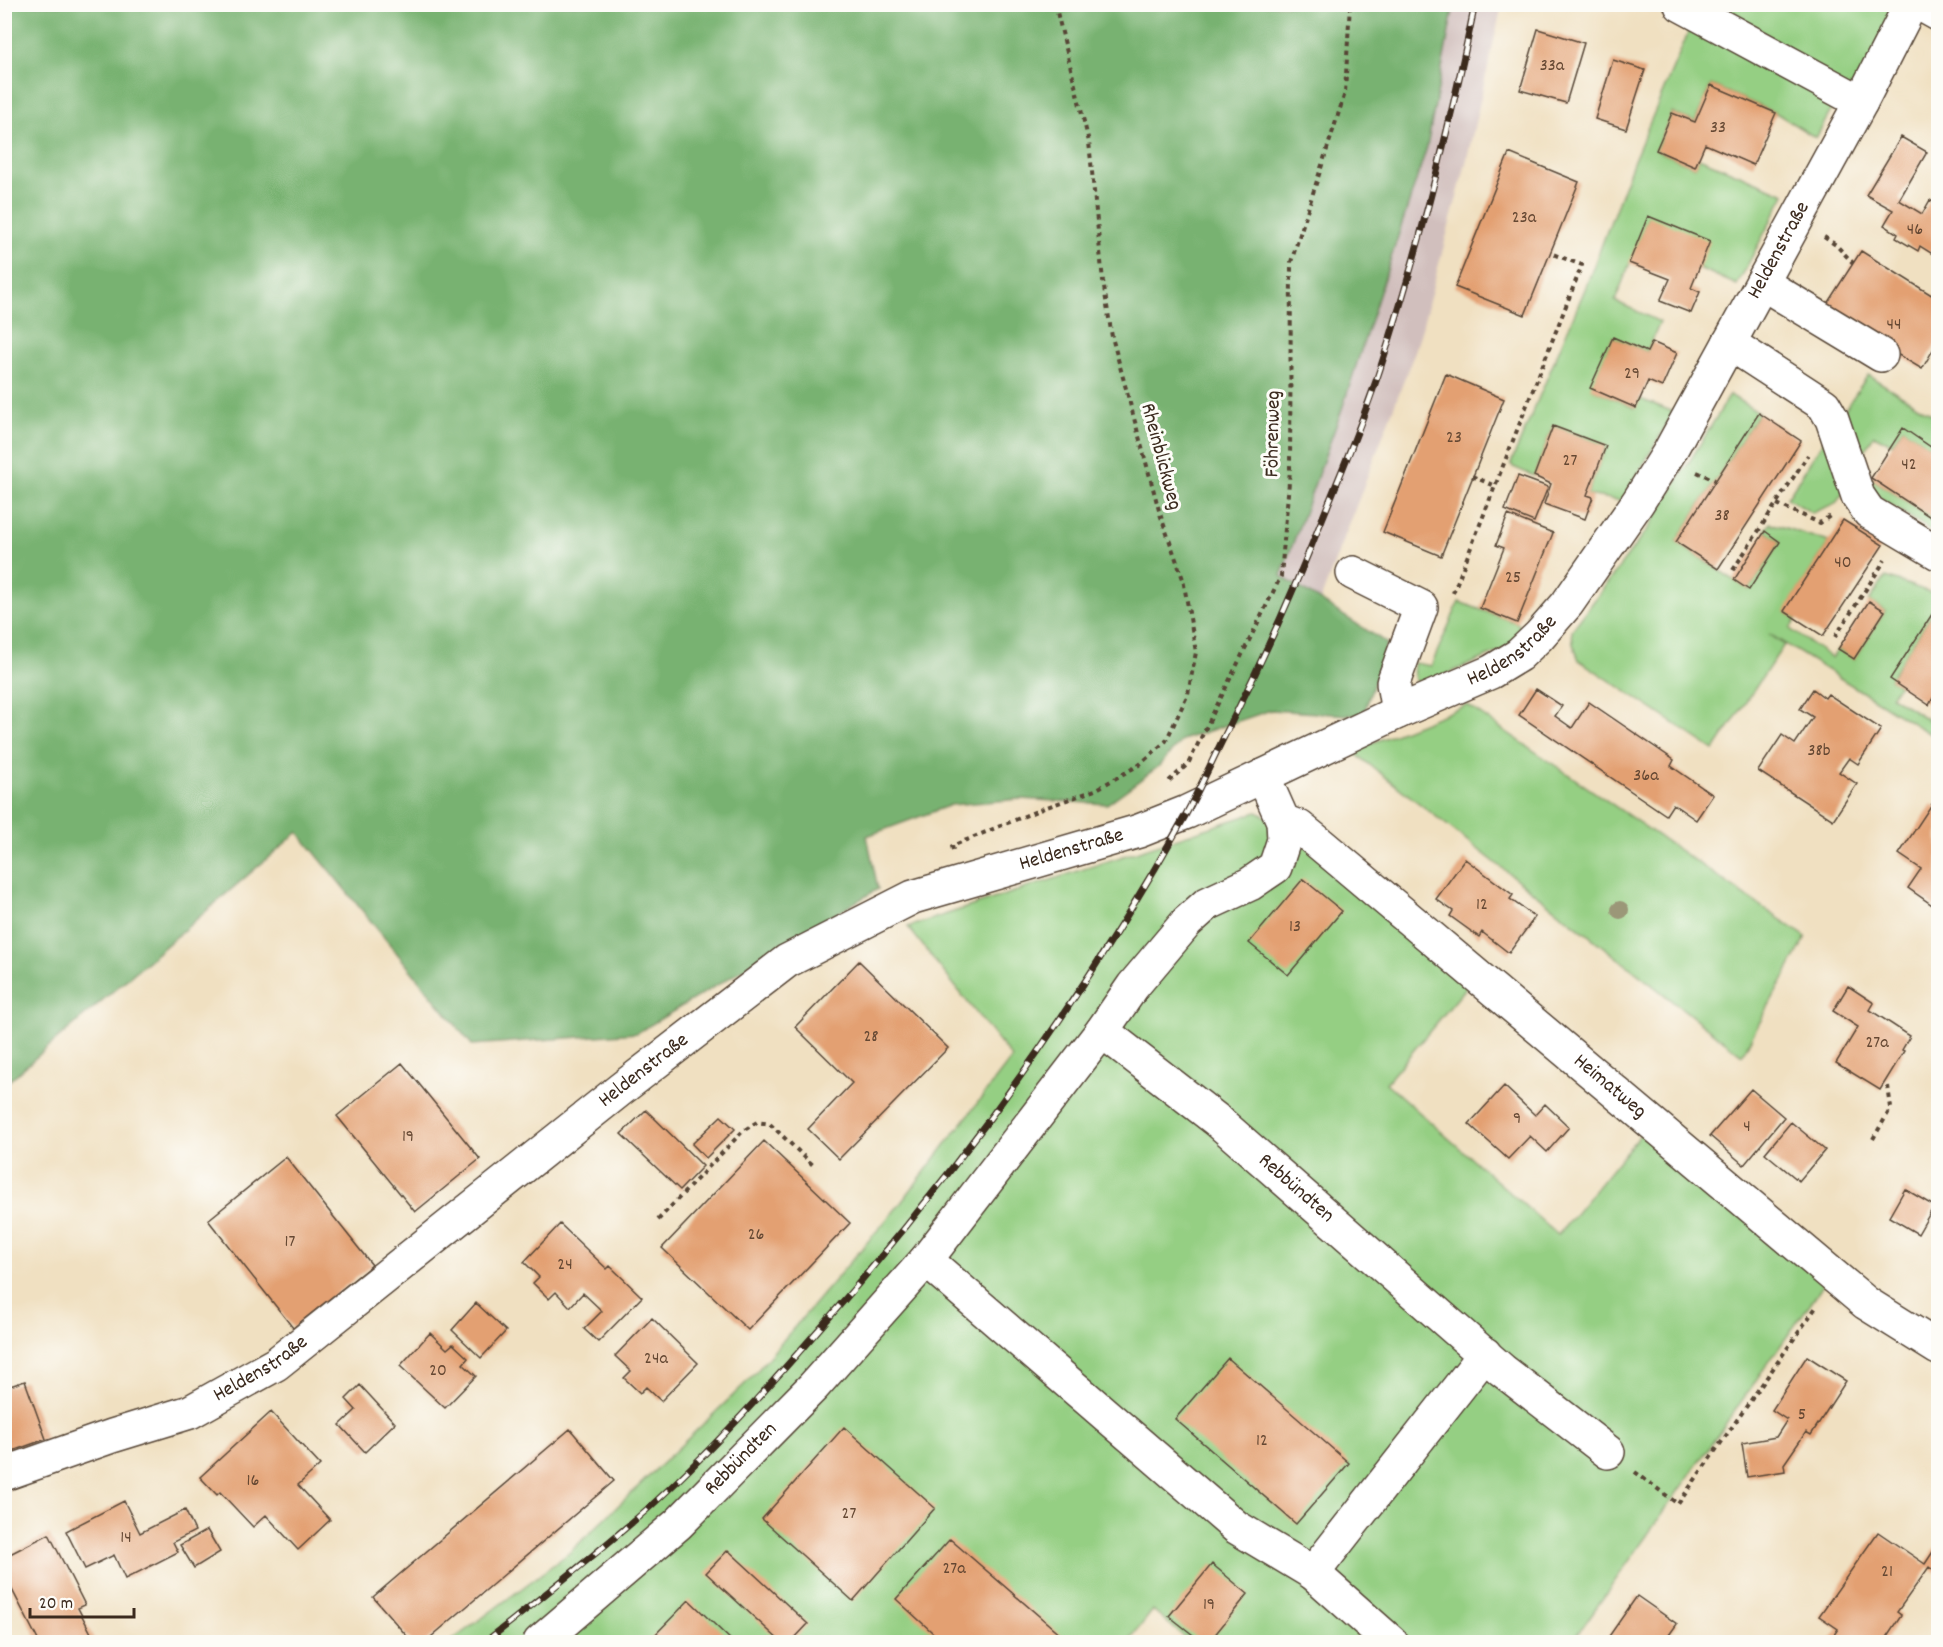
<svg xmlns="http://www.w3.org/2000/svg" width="1943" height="1647" font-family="Dekko,sans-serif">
  <rect width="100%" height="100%" fill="#fdfcf7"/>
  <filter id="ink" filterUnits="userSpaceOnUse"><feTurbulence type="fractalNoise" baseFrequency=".0167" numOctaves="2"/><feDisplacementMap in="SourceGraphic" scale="12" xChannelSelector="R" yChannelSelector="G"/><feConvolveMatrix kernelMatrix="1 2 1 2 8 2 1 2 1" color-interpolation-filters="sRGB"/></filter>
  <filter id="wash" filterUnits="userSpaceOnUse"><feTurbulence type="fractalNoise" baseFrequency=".008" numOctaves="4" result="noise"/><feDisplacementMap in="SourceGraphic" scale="24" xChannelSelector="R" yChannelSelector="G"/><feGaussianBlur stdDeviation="1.35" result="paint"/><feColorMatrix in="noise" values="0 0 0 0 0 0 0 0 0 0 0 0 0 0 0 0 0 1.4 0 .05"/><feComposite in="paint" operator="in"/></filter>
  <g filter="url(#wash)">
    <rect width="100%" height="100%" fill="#f0e0c1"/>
    <path fill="#d1bfbd" d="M1454,5H1502L1465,167L1417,346L1320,601L1281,576L1341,412L1427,147Z"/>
    <path fill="#95cf83" stroke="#687c50" stroke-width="1.5" d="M1680,5H1911L1851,117L1832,109L1816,138L1776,113L1711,85L1695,122L1672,113L1656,150L1695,167L1699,158L1785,194L1737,285L1699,268L1648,217L1615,301L1660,322L1647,352L1613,337L1591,388L1635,408L1640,399L1674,412L1622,501L1587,495L1606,446L1553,426L1534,476L1513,467L1511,463L1585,289L1634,160L1688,33Z
      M1868,375L1938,418V452L1903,428L1892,444L1874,435L1857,464L1839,418Z
      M1730,395L1759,413L1676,542L1749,590L1780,542L1765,531L1770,523L1829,542L1785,611L1796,619L1790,629L1832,658L1838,649L1854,659L1885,611L1869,601L1886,577L1938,595V605L1890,679L1899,685L1891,696L1935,724L1938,722V739L1769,634L1784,645L1714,750L1579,660L1573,644L1572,630L1650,526Z
      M1828,434L1846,489L1836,503L1812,513L1787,498Z
      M1871,478L1938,522V535L1864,488Z
      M1459,602L1517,623L1525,632L1510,647L1421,685C1412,679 1413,673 1414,663L1431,666Z
      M1467,705L1806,937L1742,1055L1352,751Z
      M1257,812L1319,843L1477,975L1386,1083L1558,1235L1651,1121L1831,1274L1572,1642H1190L1153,1610L1128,1642H450L569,1553L750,1379L900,1204L1012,1058L908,927Z"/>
    <path fill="#78b271" stroke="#5a6e48" stroke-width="1.5" d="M5,5H1454L1427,147L1341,412L1281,576L1387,643L1363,716L1271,710L1182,740L1158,767L1107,804L1020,799L951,805L867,836L878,889L637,1033L472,1045L298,832L5,1084Z"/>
    <g id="blocks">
      <path fill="#e3a072" d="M1538,29L1584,43L1566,103L1520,90Z
        M1613,60L1645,70L1626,129L1595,119Z
        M1711,85L1776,113L1753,165L1705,144L1695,167L1656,150L1672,113L1695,122Z
        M1901,137L1927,152L1899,200L1922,214L1930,200L1938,205V247L1934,255L1920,246L1918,251L1896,238L1898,234L1884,225L1893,210L1866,195Z
        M1509,153L1579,182L1525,315L1455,287Z
        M1648,216L1710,241L1691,288L1700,292L1691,313L1660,301L1670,279L1629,263Z
        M1861,251L1938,299V341L1922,369L1823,310Z
        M1613,337L1647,352L1652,342L1677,353L1662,387L1648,381L1636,408L1590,388Z
        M1446,374L1504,399L1441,556L1383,532Z
        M1759,413L1801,441L1718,569L1676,542Z
        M1553,426L1606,446L1587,495L1593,497L1585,519L1544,504L1551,484L1534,476Z
        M1903,428L1938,452V522L1871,478Z
        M1518,476L1548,487L1534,522L1505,510Z
        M1508,515L1553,533L1517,623L1480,608L1504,548L1496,545Z
        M1843,520L1883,545L1823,636L1784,611Z
        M1765,531L1780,542L1749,590L1734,580Z
        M1869,601L1885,611L1854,659L1838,649Z
        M1938,605V689L1929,705L1890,679Z
        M1536,689L1562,706L1555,716L1572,728L1589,702L1674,760L1671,766L1713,795L1696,820L1673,804L1666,815L1519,715Z
        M1813,689L1825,698L1828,694L1881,729L1858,764L1849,758L1839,772L1857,784L1833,820L1758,771L1782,735L1795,744L1813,717L1800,709Z
        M1932,804L1938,809V909L1908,888L1921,869L1899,854Z
        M1465,859L1513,895L1510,899L1535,917L1509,953L1482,932L1479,937L1450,916L1453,911L1436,899Z
        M1303,879L1342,911L1288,975L1249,943Z
        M859,961L948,1048L839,1159L808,1129L852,1083L795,1027Z
        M1848,986L1874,1003L1870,1010L1910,1036L1902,1050L1904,1051L1880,1090L1836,1063L1858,1027L1833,1011Z
        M402,1063L480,1159L415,1212L337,1116Z
        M1504,1086L1535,1115L1545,1104L1569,1127L1547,1152L1530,1136L1508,1159L1469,1124Z
        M1751,1089L1784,1117L1744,1165L1710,1136Z
        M646,1110L703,1166L680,1190L621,1134Z
        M721,1116L735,1129L706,1158L692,1144Z
        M1791,1122L1825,1150L1799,1181L1765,1153Z
        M764,1141L850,1223L748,1330L662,1248Z
        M286,1157L372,1265L293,1328L208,1220Z
        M1905,1189L1934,1206L1918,1234L1889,1217Z
        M560,1224L607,1269L610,1266L642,1297L598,1342L584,1329L602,1311L583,1293L570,1307L556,1292L549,1299L533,1283L539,1277L524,1262Z
        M476,1303L506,1331L481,1358L452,1330Z
        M652,1318L698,1363L661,1401L646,1387L640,1393L624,1378L631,1371L615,1356Z
        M430,1333L447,1349L453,1344L468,1358L463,1364L476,1376L445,1408L400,1366Z
        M1807,1356L1846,1381L1811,1435L1806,1432L1784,1464L1785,1471L1747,1477L1742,1443L1776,1437L1787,1420L1772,1410Z
        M1228,1358L1349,1463L1296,1524L1175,1419Z
        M25,1381L46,1439L4,1454V1388Z
        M360,1385L395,1423L365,1452L340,1425L356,1410L346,1399Z
        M271,1412L320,1465L298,1485L330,1520L298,1550L266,1515L253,1527L220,1492L217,1495L200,1477Z
        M844,1427L935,1508L853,1601L762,1519Z
        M570,1429L614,1481L425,1642H412L373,1597Z
        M124,1501L140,1533L185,1510L195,1531L173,1542L178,1552L125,1579L114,1555L85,1569L66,1531Z
        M207,1530L220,1552L194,1568L180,1545Z
        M1878,1532L1925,1564L1938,1544V1574L1929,1567L1897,1612L1901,1615L1883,1642H1829L1838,1629L1819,1616Z
        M49,1534L85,1605L78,1608L94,1639L88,1642H39L4,1574V1557Z
        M950,1539L1069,1642H943L896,1599Z
        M728,1550L808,1624L791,1642H781L706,1573Z
        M1212,1564L1248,1594L1209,1642H1202L1169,1616Z
        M1637,1596L1677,1624L1664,1642H1605Z
        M689,1600L733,1642H648Z"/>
    </g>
  </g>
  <g filter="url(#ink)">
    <use href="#blocks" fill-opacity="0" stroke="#564536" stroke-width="1.5"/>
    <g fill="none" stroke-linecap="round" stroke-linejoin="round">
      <defs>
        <g id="minor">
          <path d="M1920,4L1938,14"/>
          <path d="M1681,5L1861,102"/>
          <path d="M1762,283L1881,355"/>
          <path d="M1729,343L1824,405L1832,419L1858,496L1869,512L1938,553"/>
          <path d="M1353,573L1421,607L1393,683L1398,712"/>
          <path id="s1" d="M1283,821L1299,827L1319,843L1866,1303L1938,1348"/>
          <path id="s2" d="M1102,1031L1218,1121L1502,1370L1608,1452"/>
          <path d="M926,1260L1236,1527L1313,1573L1391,1642"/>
          <path id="s3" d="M4,1474L112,1436L190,1412L276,1364L621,1089L787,961L913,897L1139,831L1187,812L1398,712L1491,672L1519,655L1539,636L1567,604L1638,502L1670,451L1861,102L1911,4"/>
          <path d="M1313,1573L1485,1354"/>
          <path id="s4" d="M540,1642L678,1524L813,1387L926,1260L1102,1031L1133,986L1187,922L1207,904L1250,884L1275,867L1284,840L1283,821L1263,776"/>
        </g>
      </defs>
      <use href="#minor" stroke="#564536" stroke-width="36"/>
      <path stroke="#564536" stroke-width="4" stroke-dasharray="4.5 4.5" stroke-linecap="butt" d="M1824,237L1836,245L1853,263
        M1697,472L1715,480
        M1472,476L1495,486
        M1777,504L1820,523L1830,516
        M1733,570L1808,455
        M1453,593L1582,265L1550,253
        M1835,637L1885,560
        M1169,781L1188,764L1281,576L1290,470L1291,262L1345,93L1350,4
        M953,850L952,846L1044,808L1095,790L1139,765L1166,741L1188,694L1196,652L1183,579L1160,514L1112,337L1103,281L1089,142L1055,4
        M1873,1139L1891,1108L1888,1086
        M658,1220L743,1131L757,1122L770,1124L815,1167
        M1635,1472L1678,1504L1817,1306"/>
      <use href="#minor" stroke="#fff" stroke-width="33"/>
      <defs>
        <path id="rail" d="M485,1642C541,1598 598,1553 652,1505C724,1439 789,1364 853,1290C979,1143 1091,985 1185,816C1199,790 1211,763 1224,737C1260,666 1292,595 1321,522C1342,470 1364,419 1381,366C1420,247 1450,126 1475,4"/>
      </defs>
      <use href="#rail" stroke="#3b2a1e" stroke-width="7"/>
      <use href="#rail" stroke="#fdfcf7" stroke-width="4.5" stroke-dasharray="14" stroke-linecap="butt"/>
    </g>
    <circle fill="#9b9778" cx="1620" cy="910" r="9"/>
  </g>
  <g text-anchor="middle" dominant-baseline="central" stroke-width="6" stroke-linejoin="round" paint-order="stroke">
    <g font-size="18" fill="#654833">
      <text x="1552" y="66">33a</text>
      <text x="1718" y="128">33</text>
      <text x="1524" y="218">23a</text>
      <text x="1915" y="230">46</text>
      <text x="1894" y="325">44</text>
      <text x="1632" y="374">29</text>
      <text x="1454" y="438">23</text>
      <text x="1570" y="461">27</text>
      <text x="1909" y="465">42</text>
      <text x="1722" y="516">38</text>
      <text x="1843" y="563">40</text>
      <text x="1513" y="578">25</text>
      <text x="1819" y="751">38b</text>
      <text x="1646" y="776">36a</text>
      <text x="1482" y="905">12</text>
      <text x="1295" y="927">13</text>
      <text x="871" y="1037">28</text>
      <text x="1877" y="1043">27a</text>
      <text x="1517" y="1119">9</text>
      <text x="1747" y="1127">4</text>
      <text x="408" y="1137">19</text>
      <text x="756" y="1235">26</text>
      <text x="290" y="1242">17</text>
      <text x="565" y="1265">24</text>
      <text x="656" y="1359">24a</text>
      <text x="438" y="1371">20</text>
      <text x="1802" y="1415">5</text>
      <text x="1262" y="1441">12</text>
      <text x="253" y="1481">16</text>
      <text x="849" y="1514">27</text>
      <text x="126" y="1538">14</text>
      <text x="954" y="1569">27a</text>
      <text x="1887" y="1572">21</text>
      <text x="1209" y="1605">19</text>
    </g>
    <g font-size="21" fill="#3b2a1e" stroke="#fdfcf7">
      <text stroke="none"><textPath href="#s3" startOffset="2224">Heldenstraße</textPath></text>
      <text transform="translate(1274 434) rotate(-89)">Föhrenweg</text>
      <text transform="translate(1160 457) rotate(75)">Rheinblickweg</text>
      <text stroke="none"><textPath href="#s3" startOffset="1738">Heldenstraße</textPath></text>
      <text stroke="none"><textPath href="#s3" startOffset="1252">Heldenstraße</textPath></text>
      <text stroke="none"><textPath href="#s3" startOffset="765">Heldenstraße</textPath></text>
      <text stroke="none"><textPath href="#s1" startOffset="422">Heimatweg</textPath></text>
      <text stroke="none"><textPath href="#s2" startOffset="250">Rebbündten</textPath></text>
      <text stroke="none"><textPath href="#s3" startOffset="279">Heldenstraße</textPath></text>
      <text stroke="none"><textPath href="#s4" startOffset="272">Rebbündten</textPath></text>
    </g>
  </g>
  <rect width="1943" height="1647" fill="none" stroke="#fdfcf7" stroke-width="24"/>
  <path d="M30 1608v9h104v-9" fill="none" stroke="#3b2a1e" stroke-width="3"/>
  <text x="39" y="1608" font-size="18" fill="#3b2a1e" stroke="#fdfcf7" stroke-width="4.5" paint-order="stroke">20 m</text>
</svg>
